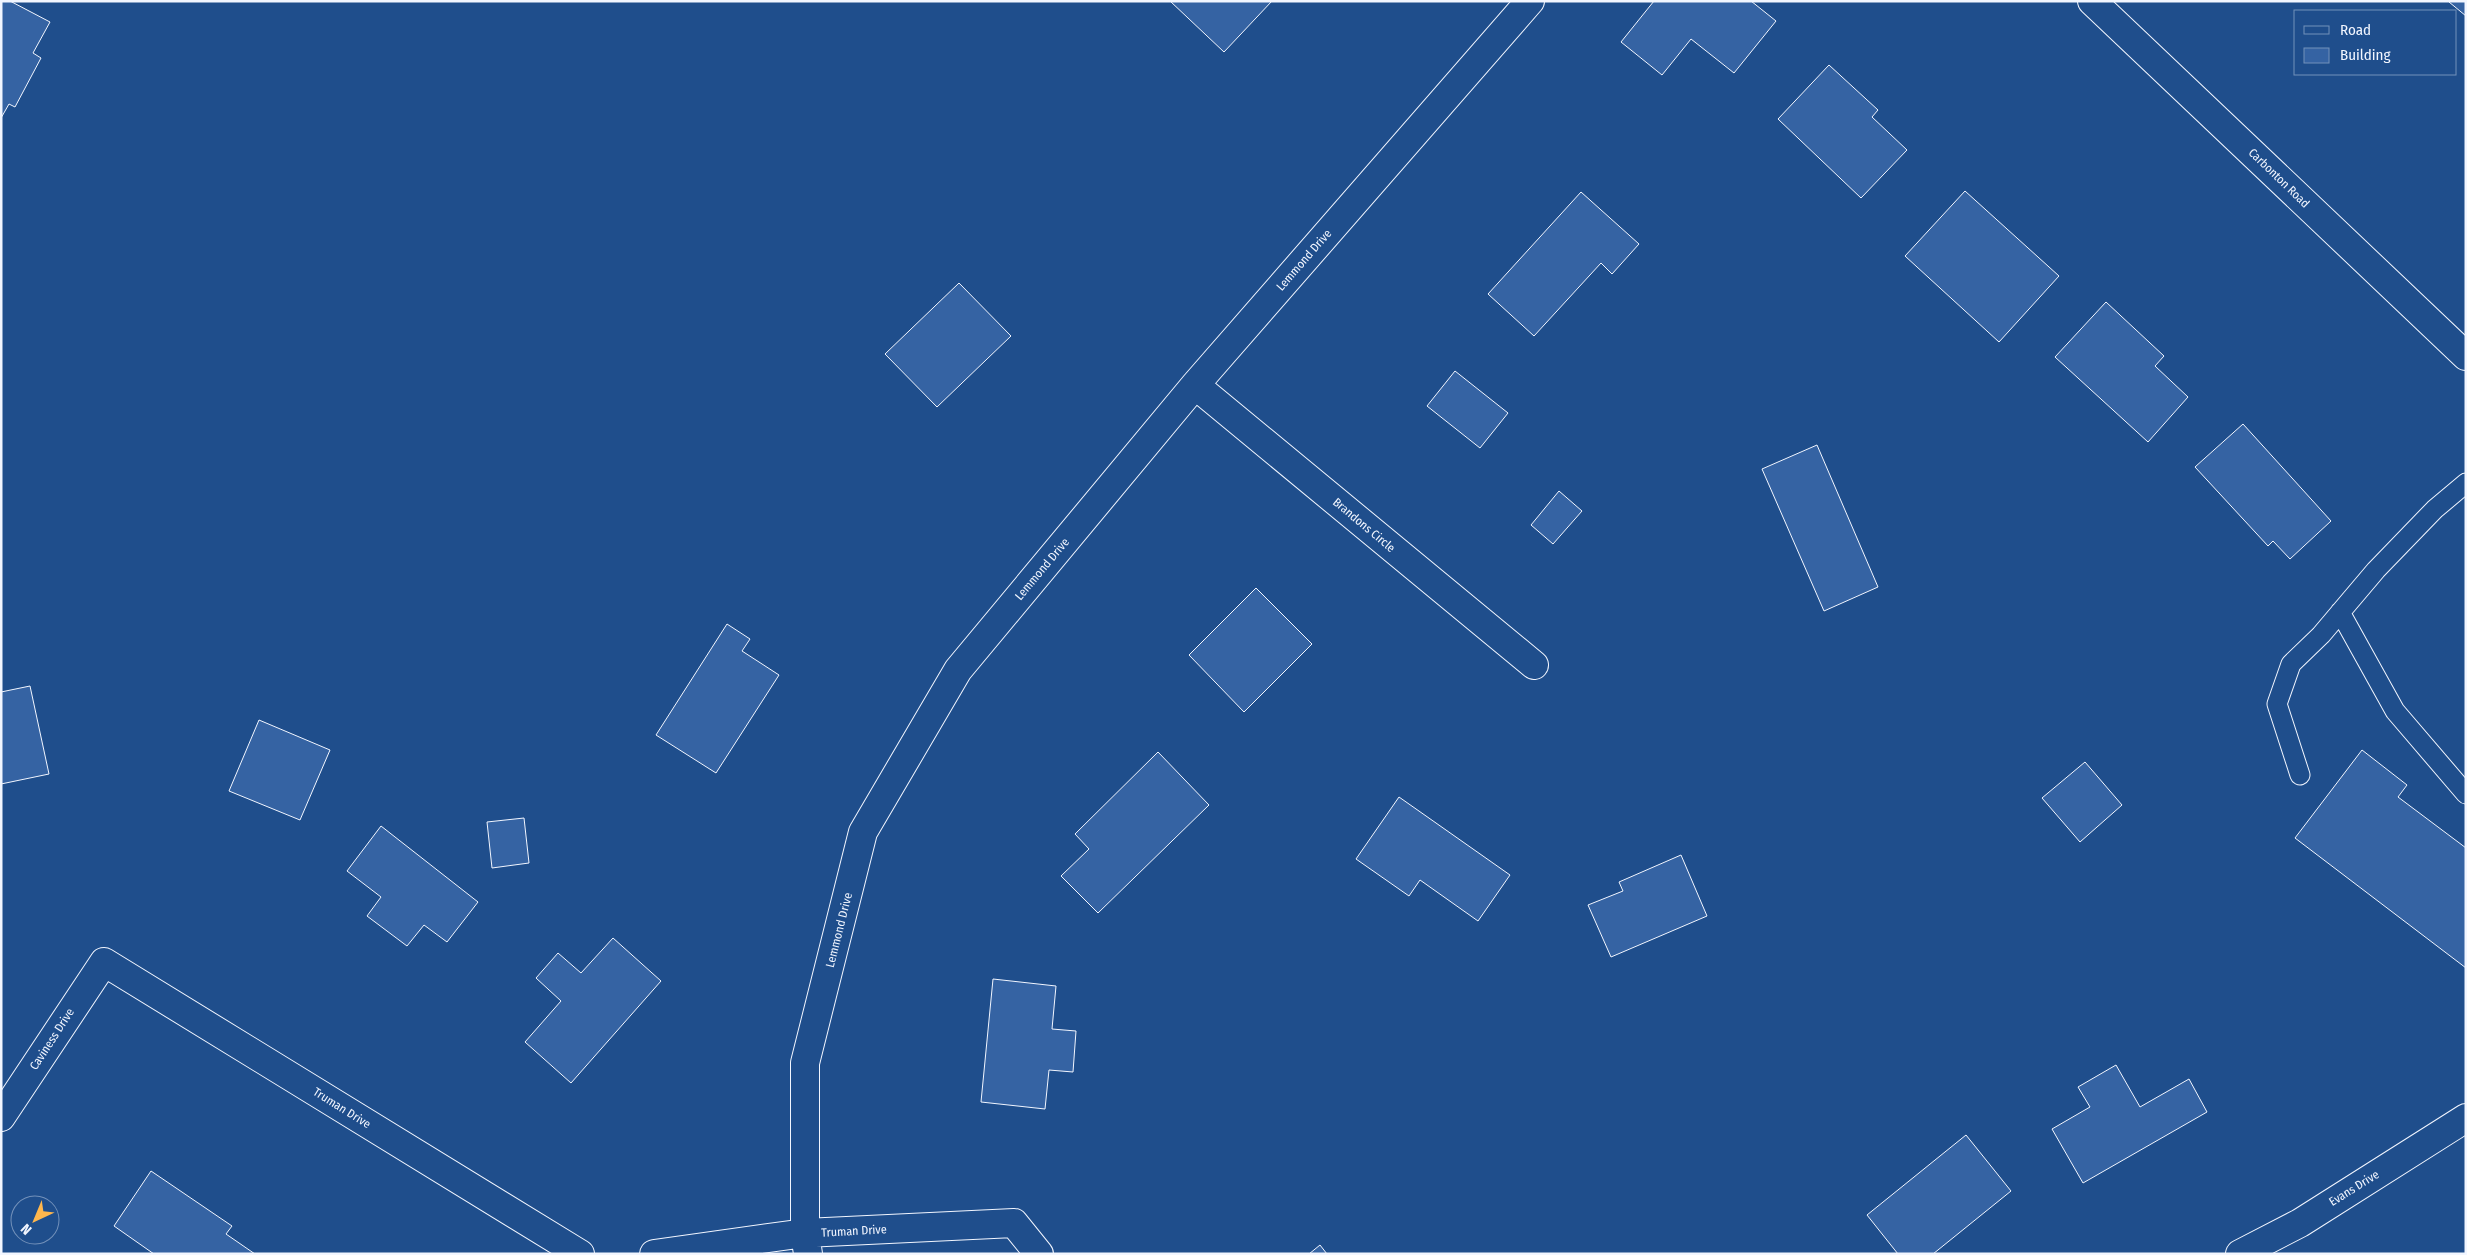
<svg xmlns="http://www.w3.org/2000/svg" width="2467" height="1255" font-family="'Fira Sans Condensed',sans-serif">
  <rect width="100%" height="100%" fill="#1f4e8c"/>
  <path fill="#3563a3" stroke="#f2f6ff" d="M1,1H10L50,22L33,53L41,58L15,107L9,104L1,118Z
    M1170,1H1272L1224,52Z
    M1654,1H1751L1776,21L1734,73L1691,39L1662,75L1621,42Z
    M2466,1V16L2449,2L2450,1Z
    M1829,65L1878,110L1872,117L1907,150L1861,198L1778,119Z
    M1965,191L2059,276L1999,342L1905,256Z
    M1581,192L1639,244L1612,274L1601,263L1534,336L1488,294Z
    M959,283L1011,336L937,407L885,354Z
    M2106,302L2164,356L2155,366L2188,397L2148,442L2055,357Z
    M1455,371L1508,413L1480,448L1427,406Z
    M2243,424L2331,521L2290,559L2273,541L2268,546L2195,467Z
    M1817,445L1878,587L1824,611L1762,469Z
    M1559,491L1582,511L1553,544L1531,525Z
    M1256,588L1312,644L1244,712L1189,655Z
    M727,624L750,639L742,651L779,675L716,773L656,735Z
    M30,686L49,774L1,784V692Z
    M259,720L330,750L300,820L229,791Z
    M2362,750L2407,785L2398,797L2466,848V968L2295,838Z
    M1158,752L1209,805L1098,913L1061,876L1089,849L1075,834Z
    M2085,762L2122,805L2080,842L2042,798Z
    M1399,797L1510,875L1478,921L1420,880L1409,896L1356,859Z
    M524,818L529,863L492,868L487,822Z
    M381,826L478,902L447,942L424,925L407,946L367,916L381,897L347,871Z
    M1681,855L1707,916L1611,957L1588,905L1623,891L1619,882Z
    M613,938L661,981L571,1083L525,1042L561,1001L536,978L558,953L581,973Z
    M993,979L1056,986L1052,1029L1076,1031L1073,1072L1049,1070L1045,1109L981,1102Z
    M2116,1065L2140,1107L2189,1079L2207,1112L2083,1183L2052,1129L2090,1107L2078,1087Z
    M1966,1135L2011,1191L1933,1254H1898L1867,1215Z
    M151,1171L232,1226L226,1234L255,1254H154L114,1226Z
    M1320,1245L1327,1254H1309Z"/>
  <g fill="none" stroke-linecap="round" stroke-linejoin="round">
    <defs>
      <path id="lane" d="M2340,612L2395,711L2466,794
        M2300,775L2277,704L2291,664L2321,635L2376,570L2435,509L2466,483"/>
      <path id="street" d="M1195,385L1534,665
        M1,1117L104,962L580,1254
        M654,1254L805,1233L1014,1223L1039,1254
        M808,1254L805,1233V1063L863,832L958,670L1195,385L1530,1
        M2240,1254L2300,1223L2466,1118"/>
      <path id="secondary" d="M2092,1L2466,356"/>
    </defs>
    <use href="#lane" stroke="#f2f6ff" stroke-width="21"/>
    <use href="#street" stroke="#f2f6ff" stroke-width="30"/>
    <use href="#secondary" stroke="#f2f6ff" stroke-width="30"/>
    <use href="#lane" stroke="#1f4e8c" stroke-width="19"/>
    <use href="#street" stroke="#1f4e8c" stroke-width="28"/>
    <use href="#secondary" stroke="#1f4e8c" stroke-width="28"/>
  </g>
  <g text-anchor="middle" dominant-baseline="central" stroke-width="4" stroke-linejoin="round" paint-order="stroke">
    <g font-size="12" fill="#f2f6ff" stroke="#1f4e8c">
      <text transform="translate(2279 178) rotate(44)">Carbonton Road</text>
      <text transform="translate(1304 260) rotate(-49)">Lemmond Drive</text>
      <text transform="translate(1364 525) rotate(40)">Brandons Circle</text>
      <text transform="translate(1042 569) rotate(-50)">Lemmond Drive</text>
      <text transform="translate(839 930) rotate(-76)">Lemmond Drive</text>
      <text transform="translate(52 1039) rotate(-57)">Caviness Drive</text>
      <text transform="translate(342 1108) rotate(32)">Truman Drive</text>
      <text transform="translate(2354 1188) rotate(-32)">Evans Drive</text>
      <text transform="translate(854 1231) rotate(-3)">Truman Drive</text>
    </g>
  </g>
  <rect width="2467" height="1255" fill="none" stroke="#f2f6ff" stroke-width="5"/>
  <rect x="2294" y="10" width="162" height="65" fill="#1f4e8c" stroke="#7391ba"/>
  <rect x="2304" y="26" width="25" height="8" fill="#1f4e8c" stroke="#7391ba"/>
  <text x="2340" y="35" font-size="15" fill="#f2f6ff">Road</text>
  <rect x="2304" y="48" width="25" height="15" fill="#3563a3" stroke="#7391ba"/>
  <text x="2340" y="60" font-size="15" fill="#f2f6ff">Building</text>
  <g transform="translate(35 1220) rotate(224)"><circle r="24" fill="#1f4e8c" stroke="#7391ba"/>
  <path d="M0-4L9 19L0 12L-9 19Z" fill="#ffb74d"/>
  <text y="-8" font-size="14" font-weight="bold" text-anchor="middle" fill="#f2f6ff">N</text>
  </g>
</svg>
